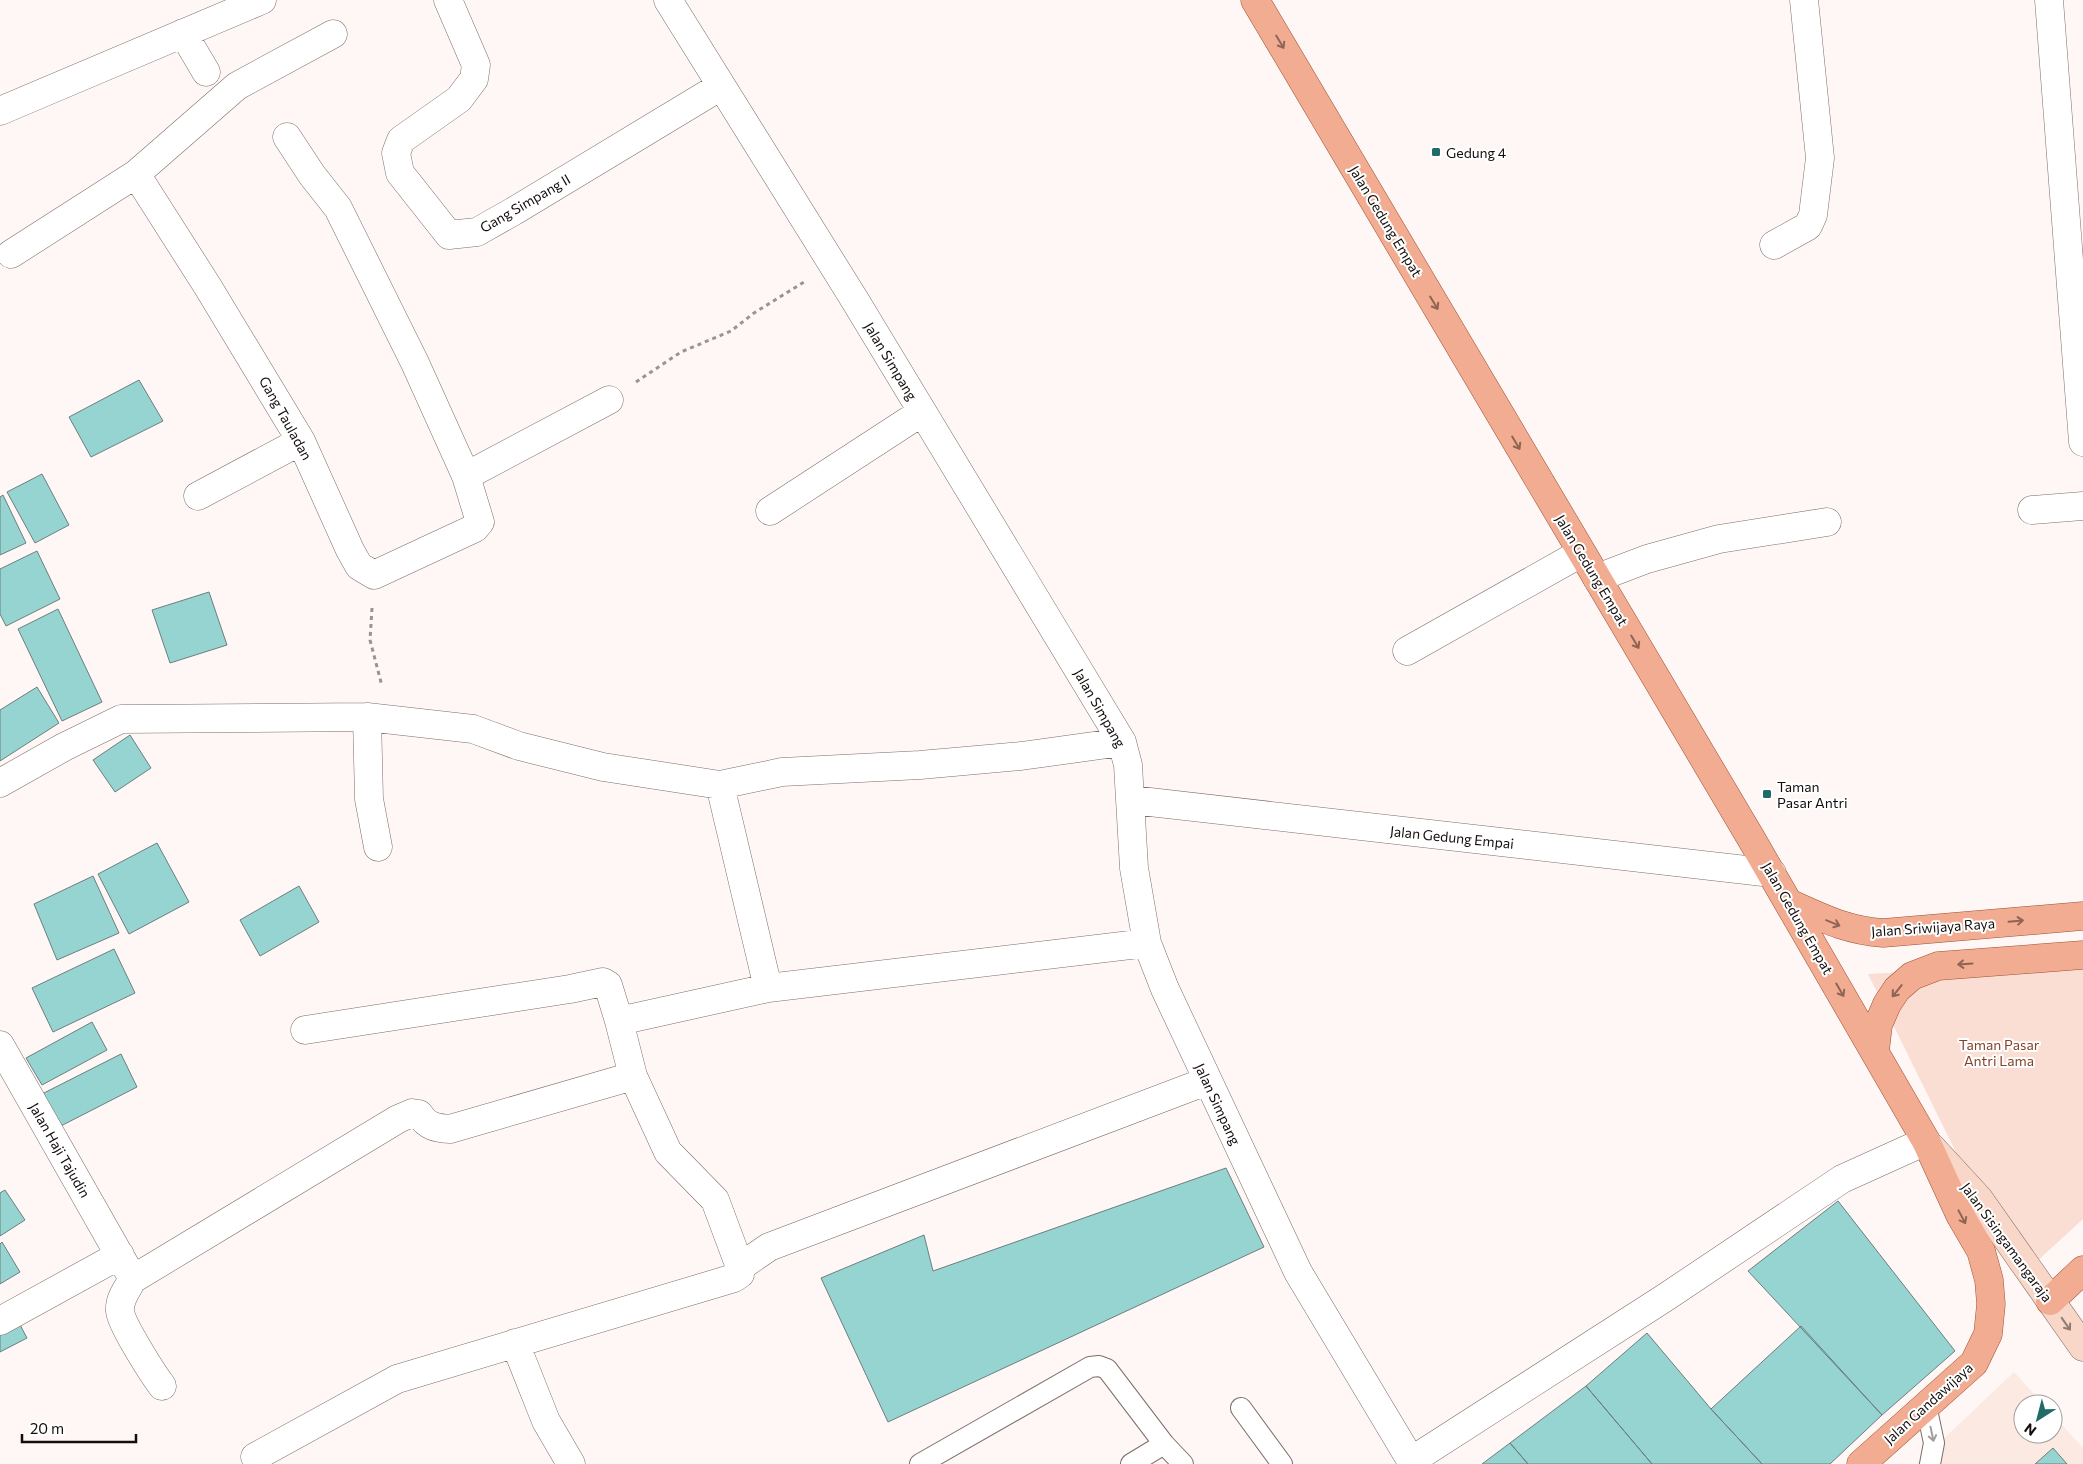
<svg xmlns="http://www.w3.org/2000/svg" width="2083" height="1464" font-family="Commissioner,sans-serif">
  <rect width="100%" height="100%" fill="#fef7f5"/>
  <path fill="#fce9e1" d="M2014,1372L2043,1404H2023V1434H2053V1415L2083,1448V1464H1917Z"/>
  <path fill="#fbded3" d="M2083,962V1219L2033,1265L1979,1199L1868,974Z"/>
  <path fill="#95d4d0" stroke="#6d7e7d" d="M139,380L163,421L91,457L69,417Z
    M42,474L69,525L35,543L7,492Z
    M3,495L26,543L0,555V497Z
    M37,551L60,599L6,626L0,614V569Z
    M209,592L227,645L170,663L152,610Z
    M58,609L102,702L62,721L18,629Z
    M37,687L59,723L0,761V710Z
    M130,735L151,768L115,792L93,760Z
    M157,843L189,902L129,934L98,874Z
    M93,876L119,933L57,960L34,904Z
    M299,886L319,922L260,956L240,920Z
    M114,949L135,993L53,1032L32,988Z
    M92,1022L107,1050L42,1085L26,1058Z
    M121,1054L137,1087L53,1130L36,1097Z
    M1226,1168L1264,1247L888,1422L821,1278L924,1235L933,1271Z
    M5,1190L25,1220L0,1236V1193Z
    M1838,1201L1955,1351L1882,1415L1748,1271Z
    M2,1242L20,1272L0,1284V1244Z
    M18,1321L27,1338L0,1352V1330Z
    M1801,1326L1882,1415L1830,1464H1762L1711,1409Z
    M1647,1333L1711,1409L1762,1464H1652L1586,1386Z
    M1586,1386L1652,1464H1528L1510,1443Z
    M1510,1443L1528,1464H1482Z
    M2053,1448L2067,1464H2035Z"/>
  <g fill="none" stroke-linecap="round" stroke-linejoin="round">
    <defs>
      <path id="service" d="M1926,1405L1934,1443L1930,1464
        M1241,1408L1282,1464
        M920,1464L1090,1367L1099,1366L1107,1369L1164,1444
        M1131,1464L1164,1444L1183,1464"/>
      <path id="minor" d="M448,0L476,65L474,79L459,99L401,140L396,153L400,173L449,235L477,232L514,211L721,86
        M668,0L856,302L1122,742L1128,765L1134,868L1147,943L1165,989L1298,1272L1413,1464
        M2049,0L2083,442
        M183,33L206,72
        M0,111L262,0
        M287,137L312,175L338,208L415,363L466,476
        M136,174L237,86L333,34
        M1774,245L1808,226L1813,215L1820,158L1804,0
        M11,254L136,174L208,287L301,441L350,550L359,566L374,575L475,528L480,522L466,476L609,400
        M198,496L301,441
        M2032,510L2083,506
        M770,511L922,412
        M1597,578L1647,559L1719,539L1827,522
        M1407,651L1581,553
        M367,717L369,799L378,847
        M0,783L64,747L121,719L367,717L473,729L519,746L603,767L720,785L782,772L920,765L1021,756L1122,742
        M720,785L768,988
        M1132,800L1772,873
        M305,1030L570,989L603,982L608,985L619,1021
        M0,1045L133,1279C127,1289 119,1299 120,1311C121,1324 153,1374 162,1386
        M633,1076L668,1152L715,1200L740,1267L769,1247L1207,1081
        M133,1279L398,1119L412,1113L419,1114C428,1127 436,1128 450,1129L633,1076L619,1021L768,988L1147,943
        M0,1321L120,1255
        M515,1343L546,1421L571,1464
        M255,1457L397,1379L734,1278L740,1274V1267
        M1411,1461L1666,1297L1842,1179L1926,1141"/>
      <path id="secondary" d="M1932,1148L1979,1199L2083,1347"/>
      <path id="primary" d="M1255,0L1752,840L1926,1141L1960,1215L1981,1251L1989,1280L1991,1304L1988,1334L1974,1363L1861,1464
        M1789,903C1823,918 1845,930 1883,933L2083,916
        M1875,1051L1878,1025L1887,1004L1897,989L1912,976L1938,966L2083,955
        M2050,1301L2083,1270"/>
    </defs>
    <use href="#service" stroke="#7c6e68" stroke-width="22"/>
    <use href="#minor" stroke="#7c6e68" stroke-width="29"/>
    <use href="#secondary" stroke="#7c6e68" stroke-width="29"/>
    <use href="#primary" stroke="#9e5133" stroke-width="29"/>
    <path stroke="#999391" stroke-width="3" stroke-dasharray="4 4" stroke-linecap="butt" d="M636,382L681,352L731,331L754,313L804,282
      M372,608L370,640L382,686"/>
    <use href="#service" stroke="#fff" stroke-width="20"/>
    <use href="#minor" stroke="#fff" stroke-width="28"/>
    <use href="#secondary" stroke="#f8d6c8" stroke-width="28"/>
    <use href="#primary" stroke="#f2ac91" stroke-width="28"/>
  </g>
  <defs><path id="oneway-shaft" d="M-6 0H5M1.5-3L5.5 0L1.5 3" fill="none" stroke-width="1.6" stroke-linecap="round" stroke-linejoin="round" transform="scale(1.25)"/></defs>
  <g stroke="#8e6555">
    <use href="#oneway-shaft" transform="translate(1280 42) rotate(59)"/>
    <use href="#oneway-shaft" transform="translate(1434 303) rotate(59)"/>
    <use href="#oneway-shaft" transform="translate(1516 443) rotate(59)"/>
    <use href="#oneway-shaft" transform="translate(1635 642) rotate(59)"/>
    <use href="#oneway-shaft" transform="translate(2016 921) rotate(-5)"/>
    <use href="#oneway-shaft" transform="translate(1833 923) rotate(22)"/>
    <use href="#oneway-shaft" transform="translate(1965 964) rotate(176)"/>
    <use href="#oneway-shaft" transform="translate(1840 990) rotate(60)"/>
    <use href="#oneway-shaft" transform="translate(1897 991) rotate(129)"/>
    <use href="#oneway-shaft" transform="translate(1962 1217) rotate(62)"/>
  </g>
  <use stroke="#917c73" href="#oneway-shaft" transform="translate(2066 1324) rotate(55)"/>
  <use stroke="#a19f9e" href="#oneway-shaft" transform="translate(1932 1434) rotate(78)"/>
  <g fill="#216c69" stroke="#fff" stroke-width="2">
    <rect x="1431" y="147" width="10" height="10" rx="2.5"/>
    <rect x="1762" y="789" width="10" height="10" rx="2.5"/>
  </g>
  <g text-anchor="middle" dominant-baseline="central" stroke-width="4" stroke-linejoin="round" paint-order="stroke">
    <g font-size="14" fill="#130e0c" stroke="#fff" text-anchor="start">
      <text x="1446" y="152">Gedung 4</text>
      <text x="1777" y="786">Taman<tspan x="1777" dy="16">Pasar Antri</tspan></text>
    </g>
    <g font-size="14" fill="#130e0c" stroke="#fff">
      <text transform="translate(525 203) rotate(-30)">Gang Simpang II</text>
      <text transform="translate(1386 221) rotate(59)">Jalan Gedung Empat</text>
      <text transform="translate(891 361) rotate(59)">Jalan Simpang</text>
      <text transform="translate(286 418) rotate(61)">Gang Tauladan</text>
      <text transform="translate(1592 570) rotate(59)">Jalan Gedung Empat</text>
      <text transform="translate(1100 708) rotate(60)">Jalan Simpang</text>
      <text transform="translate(1452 837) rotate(6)">Jalan Gedung Empai</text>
      <text transform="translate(1798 918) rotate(60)">Jalan Gedung Empat</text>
      <text transform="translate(1933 927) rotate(-4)">Jalan Sriwijaya Raya</text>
      <text transform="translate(1218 1104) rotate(65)">Jalan Simpang</text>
      <text transform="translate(60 1150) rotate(60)">Jalan Haji Tajudin</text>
      <text transform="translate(2007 1242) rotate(54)">Jalan Sisingamangaraja</text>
      <text transform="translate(1928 1403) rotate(-42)">Jalan Gandawijaya</text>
    </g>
    <g font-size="14" fill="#83442b" stroke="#fff">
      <text x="1999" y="1044">Taman Pasar<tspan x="1999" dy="16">Antri Lama</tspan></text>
    </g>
  </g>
  <g transform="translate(2038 1419) rotate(216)"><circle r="24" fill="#ffffff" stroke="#a19f9e"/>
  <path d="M0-4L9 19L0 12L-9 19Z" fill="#216c69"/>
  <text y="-8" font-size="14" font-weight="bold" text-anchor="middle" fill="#130e0c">N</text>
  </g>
  <path d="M22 1434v8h114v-8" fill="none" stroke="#130e0c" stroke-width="2.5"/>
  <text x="30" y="1434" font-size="15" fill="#130e0c" stroke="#ffffff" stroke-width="4" paint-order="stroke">20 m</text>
</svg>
